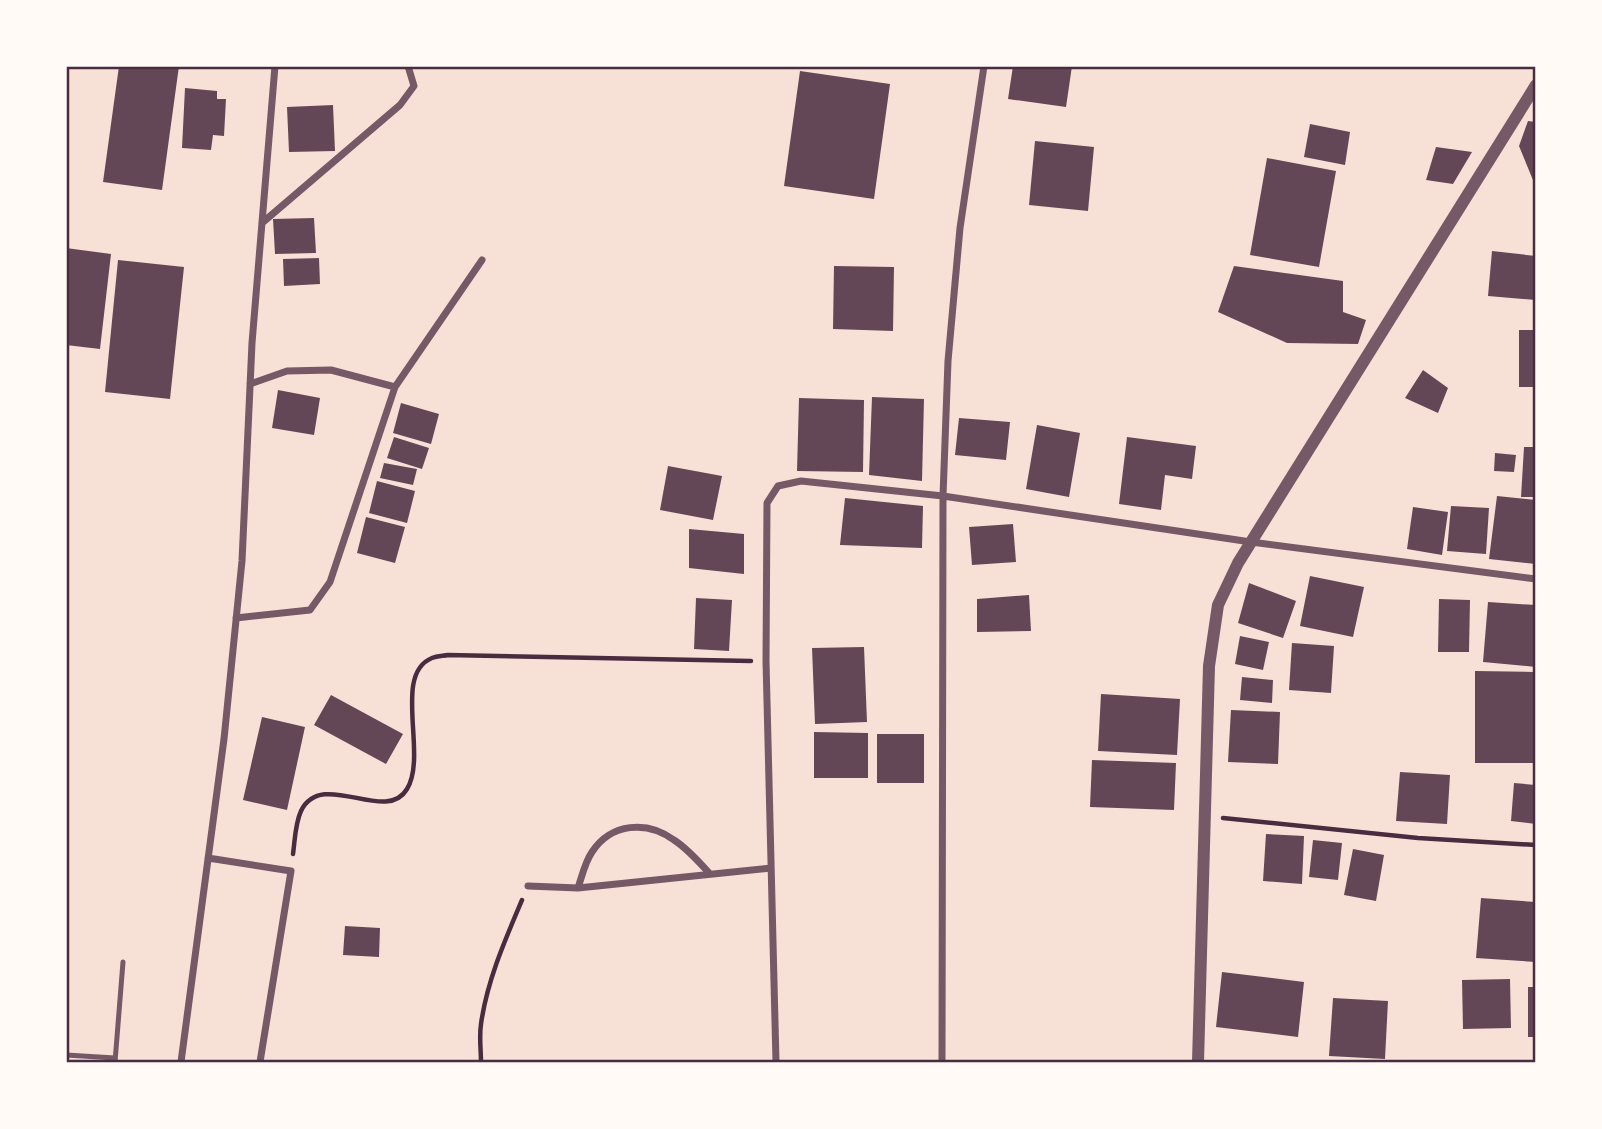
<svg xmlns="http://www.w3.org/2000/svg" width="1602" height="1129" font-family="Karla,sans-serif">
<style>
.building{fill:#644757}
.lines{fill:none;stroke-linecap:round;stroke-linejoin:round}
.path{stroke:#4a2c40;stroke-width:4.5}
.service{stroke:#755966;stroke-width:5}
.minor{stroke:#755966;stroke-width:7}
.tertiary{stroke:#755966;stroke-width:12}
.neatline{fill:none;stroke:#4a2c40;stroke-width:2.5}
</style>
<rect width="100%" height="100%" fill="#f7e1d7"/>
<path class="building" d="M 119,66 L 179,66 L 162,190 L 103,182 Z
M 1013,66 L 1072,66 L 1066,107 L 1008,99 Z
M 800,71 L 890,84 L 874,199 L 784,186 Z
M 185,88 L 217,91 L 217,99 L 226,99 L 224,136 L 213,135 L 211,150 L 182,148 Z
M 333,105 L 335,151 L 289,152 L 287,107 Z
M 1528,121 L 1536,122 L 1535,185 L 1519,146 Z
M 1310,124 L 1350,132 L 1345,165 L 1304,157 Z
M 1035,141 L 1094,147 L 1088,211 L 1029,205 Z
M 1436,147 L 1472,152 L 1453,184 L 1426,180 Z
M 1267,158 L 1336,171 L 1319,267 L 1250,255 Z
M 314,218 L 316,253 L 275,254 L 273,219 Z
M 66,248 L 111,254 L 100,349 L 66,345 Z
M 1492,251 L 1536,256 L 1536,300 L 1488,296 Z
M 319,258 L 320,284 L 284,286 L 283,259 Z
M 118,260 L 184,267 L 170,399 L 105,392 Z
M 834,266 L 894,267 L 893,331 L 833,329 Z
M 1234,266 L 1343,281 L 1343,312 L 1366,320 L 1358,344 L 1287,343 L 1218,312 Z
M 1519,330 L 1536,330 L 1536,387 L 1519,387 Z
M 1423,370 L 1448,388 L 1438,413 L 1405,398 Z
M 278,390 L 320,398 L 314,435 L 272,428 Z
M 872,397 L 924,399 L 922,481 L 869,475 Z
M 799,398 L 864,400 L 863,472 L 797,471 Z
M 401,403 L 439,414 L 431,444 L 393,433 Z
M 959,418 L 1010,422 L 1006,460 L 955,455 Z
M 1037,425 L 1080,433 L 1069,497 L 1026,489 Z
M 394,437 L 429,448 L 422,469 L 387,458 Z
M 1127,437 L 1196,446 L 1192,479 L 1165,475 L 1161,510 L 1119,504 Z
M 1524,447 L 1536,447 L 1536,497 L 1521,497 Z
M 1495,453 L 1516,455 L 1514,472 L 1494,471 Z
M 384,463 L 417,469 L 413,485 L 380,478 Z
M 668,466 L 722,476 L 713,520 L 660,510 Z
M 377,481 L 415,491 L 407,523 L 369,513 Z
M 1497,496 L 1536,500 L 1536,564 L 1489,559 Z
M 845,498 L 923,506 L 922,548 L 840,545 Z
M 1451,506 L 1489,508 L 1486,554 L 1447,551 Z
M 1413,507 L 1448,512 L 1442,555 L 1407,549 Z
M 366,517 L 405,527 L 395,563 L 357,553 Z
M 1013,524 L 1016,562 L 972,565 L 969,527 Z
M 689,529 L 744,534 L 744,574 L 689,568 Z
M 1310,576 L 1364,587 L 1353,637 L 1300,626 Z
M 1249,583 L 1296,601 L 1283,638 L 1238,623 Z
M 1029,595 L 1031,631 L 977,632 L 977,599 Z
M 696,598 L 732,600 L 729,651 L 694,649 Z
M 1439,599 L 1470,600 L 1469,652 L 1438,652 Z
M 1488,602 L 1536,605 L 1536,667 L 1483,662 Z
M 1240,636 L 1269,642 L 1263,670 L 1235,664 Z
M 1292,643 L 1334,646 L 1331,693 L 1289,690 Z
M 864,647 L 867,722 L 815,724 L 812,648 Z
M 1475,671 L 1534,672 L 1534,763 L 1475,763 Z
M 1242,677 L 1273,680 L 1272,703 L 1240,700 Z
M 1101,694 L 1180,699 L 1177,755 L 1098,751 Z
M 331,695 L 403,734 L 386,764 L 314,725 Z
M 1231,710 L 1280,712 L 1278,764 L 1228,762 Z
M 262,717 L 305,727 L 287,810 L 243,800 Z
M 814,732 L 868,733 L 868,778 L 814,778 Z
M 877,734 L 924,734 L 924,783 L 877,783 Z
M 1092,760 L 1176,763 L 1174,810 L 1090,807 Z
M 1400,772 L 1450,775 L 1447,824 L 1396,821 Z
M 1514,783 L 1536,785 L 1536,824 L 1511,821 Z
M 1266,834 L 1304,836 L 1302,884 L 1263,881 Z
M 1313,840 L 1342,843 L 1338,880 L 1309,877 Z
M 1353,849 L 1384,855 L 1376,901 L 1344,895 Z
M 1481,898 L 1536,902 L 1536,962 L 1476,958 Z
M 345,926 L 380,928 L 379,957 L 343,955 Z
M 1222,972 L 1304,982 L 1298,1037 L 1216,1027 Z
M 1510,979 L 1511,1028 L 1463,1029 L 1462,980 Z
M 1528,987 L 1536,987 L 1536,1037 L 1528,1037 Z
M 1333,998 L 1388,1001 L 1385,1059 L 1329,1056 Z"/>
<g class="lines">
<path class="path" d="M 1223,818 L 1418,838 L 1536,845
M 293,854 C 295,840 295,824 301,811 C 322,768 386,825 407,789 C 428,755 392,674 432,658 C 437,656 443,656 448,655 L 751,661
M 481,1062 C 481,1050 479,1037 481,1024 C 487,981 505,940 522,900"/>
<path class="service" d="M 66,1055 L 115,1058
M 115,1062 L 123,962"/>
<path class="minor" d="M 262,223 L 400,105 L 414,86 L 408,66
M 250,384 L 287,371 L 331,370 L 395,387
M 236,618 L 310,610 L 330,582 L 395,387 L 482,260
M 208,858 L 291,871 L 260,1062
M 528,886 L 578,888 L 771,868
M 578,888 C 582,876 585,862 592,852 C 611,823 647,820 674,840 C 688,849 699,862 710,874
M 181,1062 L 224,739 L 242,561 L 252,343 L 275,66
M 776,1062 L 766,661 L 767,503 L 778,486 L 801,481 L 943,496 L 1251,542 L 1536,579
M 942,1062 L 943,496 L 948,361 L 960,228 L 984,66"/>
<path class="tertiary" d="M 1198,1062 L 1209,666 L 1218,605 L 1238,563 L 1536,85"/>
</g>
<rect width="1602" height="1129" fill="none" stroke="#fffaf5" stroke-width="136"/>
<rect x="68" y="68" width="1466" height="993" class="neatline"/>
</svg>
